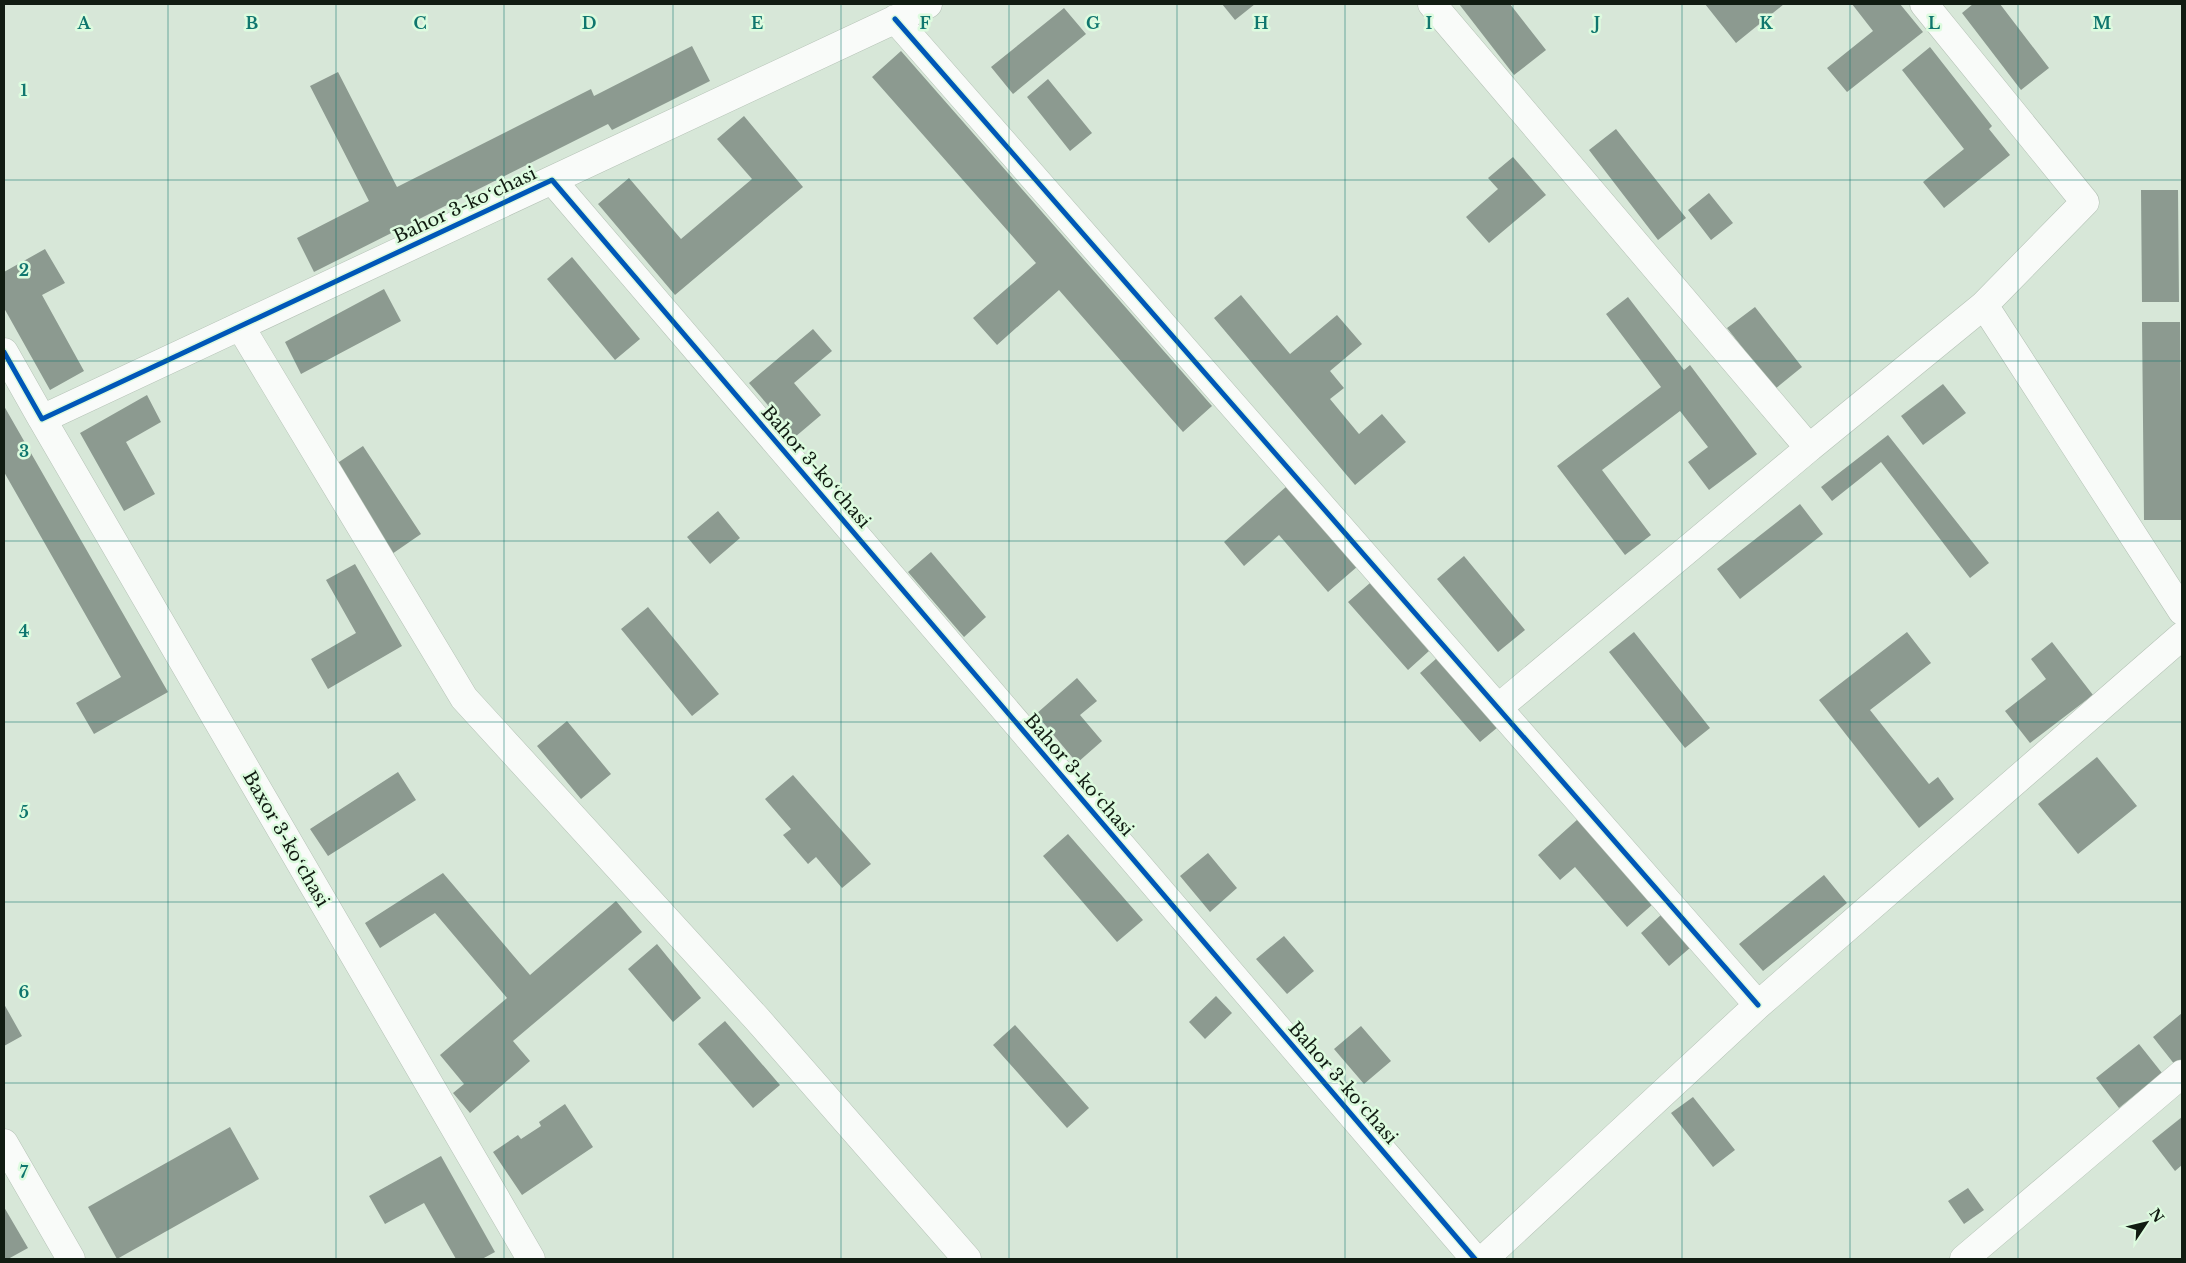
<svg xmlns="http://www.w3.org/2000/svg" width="2186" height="1263" font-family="'Libre Baskerville',serif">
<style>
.building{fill:#8c9a90}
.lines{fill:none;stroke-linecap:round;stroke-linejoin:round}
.minor-casing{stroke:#b5c2b6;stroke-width:29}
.minor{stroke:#f9fbf9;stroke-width:28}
.cycleway-casing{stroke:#ddfbdf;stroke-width:8}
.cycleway{stroke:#0057b8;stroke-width:5}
.grid{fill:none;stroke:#0f766e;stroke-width:1;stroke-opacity:0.55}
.labels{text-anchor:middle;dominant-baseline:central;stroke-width:5;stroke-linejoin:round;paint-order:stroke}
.street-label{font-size:18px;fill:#111c12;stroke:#ddfbdf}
.grid-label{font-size:16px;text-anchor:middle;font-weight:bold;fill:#0f766e;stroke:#ddfbdf;stroke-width:5;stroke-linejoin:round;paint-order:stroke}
</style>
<rect width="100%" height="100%" fill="#d7e7d8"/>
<path class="building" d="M 1222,4 L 1255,4 L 1235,20 Z
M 1459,4 L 1510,4 L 1546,50 L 1514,75 Z
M 1705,4 L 1784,4 L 1736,43 Z
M 1852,4 L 1900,4 L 1923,32 L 1847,92 L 1827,68 L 1873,31 Z
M 1973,4 L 2000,4 L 2049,68 L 2021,90 L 1962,13 Z
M 1064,8 L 1086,34 L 1013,94 L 991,67 Z
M 692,46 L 710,81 L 612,130 L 608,124 L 314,272 L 297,238 L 369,201 L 310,86 L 338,72 L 397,187 L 591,89 L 594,96 Z
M 1930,47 L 1992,126 L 1989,129 L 2010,155 L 1944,208 L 1923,182 L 1964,149 L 1902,70 Z
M 901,51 L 1212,406 L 1183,432 L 1059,290 L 997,345 L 973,318 L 1036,263 L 872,77 Z
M 1048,79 L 1092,133 L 1070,151 L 1027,97 Z
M 744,116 L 803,187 L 675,295 L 598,204 L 629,178 L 681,239 L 752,179 L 717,139 Z
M 1616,129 L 1686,218 L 1658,240 L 1589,150 Z
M 1513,157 L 1546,195 L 1489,243 L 1466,217 L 1498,189 L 1488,178 Z
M 2141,190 L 2178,190 L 2179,302 L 2142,302 Z
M 1709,193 L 1733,223 L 1711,240 L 1688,210 Z
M 45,249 L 65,283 L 42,295 L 84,371 L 50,390 L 4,308 L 4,272 Z
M 572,257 L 640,339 L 615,360 L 547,279 Z
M 384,289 L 401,321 L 301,374 L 285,342 Z
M 1241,295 L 1290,354 L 1337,315 L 1362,344 L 1330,371 L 1344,388 L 1330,399 L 1359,434 L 1382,414 L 1406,442 L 1355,485 L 1214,318 Z
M 1628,297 L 1684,370 L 1690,365 L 1757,454 L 1709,490 L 1688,462 L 1708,447 L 1680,411 L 1602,470 L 1651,535 L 1625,555 L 1557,466 L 1661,387 L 1606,314 Z
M 1755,307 L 1802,367 L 1775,389 L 1727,328 Z
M 2142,322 L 2180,322 L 2182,520 L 2144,520 Z
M 813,329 L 832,351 L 794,383 L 821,415 L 795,437 L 749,383 Z
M 1943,384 L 1966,413 L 1923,445 L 1901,416 Z
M 147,395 L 161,422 L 126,442 L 155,494 L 124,511 L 80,433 Z
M 4,406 L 168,692 L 94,734 L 76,703 L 121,677 L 4,472 Z
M 1888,435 L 1989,563 L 1970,578 L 1881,462 L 1832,501 L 1821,487 Z
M 363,446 L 421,534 L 392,554 L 333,466 Z
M 1287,486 L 1358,566 L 1328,592 L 1279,535 L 1244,566 L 1224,542 Z
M 1800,504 L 1823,534 L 1740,599 L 1717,569 Z
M 718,511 L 740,538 L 710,564 L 687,537 Z
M 931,552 L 986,617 L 964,637 L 908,572 Z
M 1464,556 L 1525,630 L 1498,652 L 1437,579 Z
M 355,564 L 402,646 L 328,689 L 311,659 L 356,633 L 326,580 Z
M 1370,583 L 1429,651 L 1408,670 L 1348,602 Z
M 648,607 L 719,694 L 692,716 L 621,629 Z
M 1634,632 L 1710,728 L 1685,748 L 1609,652 Z
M 1907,632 L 1931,663 L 1870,710 L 1929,784 L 1938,777 L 1954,799 L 1919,828 L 1819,700 Z
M 2052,642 L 2093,695 L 2030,743 L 2005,711 L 2046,679 L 2031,659 Z
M 1437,658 L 1498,727 L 1480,742 L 1420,673 Z
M 1077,678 L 1097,701 L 1080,715 L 1102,741 L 1077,763 L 1036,714 Z
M 567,721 L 611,774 L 581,799 L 537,746 Z
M 2097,757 L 2137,806 L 2078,854 L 2038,804 Z
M 398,772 L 416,800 L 328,856 L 310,829 Z
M 793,775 L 871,864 L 842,888 L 816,857 L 808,864 L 783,835 L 791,829 L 765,799 Z
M 1578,819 L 1653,904 L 1627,927 L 1575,867 L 1560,880 L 1538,855 Z
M 1068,834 L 1143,920 L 1117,942 L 1043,856 Z
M 1208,853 L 1237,888 L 1210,912 L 1180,876 Z
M 443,873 L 530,975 L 616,901 L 642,932 L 513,1041 L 530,1061 L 470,1113 L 453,1093 L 464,1084 L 440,1055 L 507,998 L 435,913 L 380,948 L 365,923 Z
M 1824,875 L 1847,903 L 1763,971 L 1739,944 Z
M 1662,914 L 1691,947 L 1669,966 L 1641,933 Z
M 1284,936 L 1314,971 L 1287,994 L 1256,959 Z
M 657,944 L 701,998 L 673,1022 L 628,969 Z
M 1216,996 L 1232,1013 L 1205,1039 L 1189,1022 Z
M 4,1004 L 22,1036 L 4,1046 Z
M 2182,1013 L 2182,1059 L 2175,1065 L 2153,1037 Z
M 725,1021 L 780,1085 L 753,1108 L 698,1044 Z
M 1015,1025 L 1089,1108 L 1067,1128 L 993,1045 Z
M 1361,1026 L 1391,1061 L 1364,1084 L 1334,1049 Z
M 2139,1044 L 2162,1073 L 2119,1108 L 2096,1078 Z
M 1693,1097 L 1735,1150 L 1713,1167 L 1671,1113 Z
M 565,1104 L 593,1147 L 522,1195 L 493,1152 L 518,1135 L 521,1139 L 541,1126 L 539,1122 Z
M 2182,1117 L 2182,1165 L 2175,1171 L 2152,1141 Z
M 230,1127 L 259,1179 L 117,1259 L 88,1207 Z
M 441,1156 L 495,1252 L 482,1259 L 456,1259 L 424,1203 L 385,1224 L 369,1196 Z
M 1968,1188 L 1984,1210 L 1964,1224 L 1948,1201 Z
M 4,1207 L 28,1248 L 8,1259 L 4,1259 Z"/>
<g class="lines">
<defs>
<path id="minor" d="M 1432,4 L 1809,448 L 1498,708
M 1924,4 L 2085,202 L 1984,305
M 895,19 L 1758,1005
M 552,180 L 928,4
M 240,326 L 464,698 L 758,1020 L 967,1259
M 4,352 L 42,419 L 552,180 L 1475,1259
M 42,419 L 531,1259
M 1809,448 L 1984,305 L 2182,611
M 4,1143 L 71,1259
M 1484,1259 L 1758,1005 L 2182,636
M 1964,1259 L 2182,1074"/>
</defs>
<use href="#minor" class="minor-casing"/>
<use href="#minor" class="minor"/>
<defs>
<path id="cycleway" d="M 895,19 L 1758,1005
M 4,352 L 42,419 L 552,180 L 1475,1259"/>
</defs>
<use href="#cycleway" class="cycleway-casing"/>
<use href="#cycleway" class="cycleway"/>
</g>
<path class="grid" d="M 168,4 L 168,1259M 336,4 L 336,1259M 504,4 L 504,1259M 673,4 L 673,1259M 841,4 L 841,1259M 1009,4 L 1009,1259M 1177,4 L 1177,1259M 1345,4 L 1345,1259M 1513,4 L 1513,1259M 1682,4 L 1682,1259M 1850,4 L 1850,1259M 2018,4 L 2018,1259M 4,180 L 2182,180M 4,361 L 2182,361M 4,541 L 2182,541M 4,722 L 2182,722M 4,902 L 2182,902M 4,1083 L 2182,1083"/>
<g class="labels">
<g class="street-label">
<text transform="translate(465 205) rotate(-25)">Bahor 3-koʻchasi</text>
<text transform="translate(816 467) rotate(49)">Bahor 3-koʻchasi</text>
<text transform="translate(1079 775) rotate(49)">Bahor 3-koʻchasi</text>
<text transform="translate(286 839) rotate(60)">Baxor 3-koʻchasi</text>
<text transform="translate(1343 1083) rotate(49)">Bahor 3-koʻchasi</text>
</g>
</g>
<g class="grid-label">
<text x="84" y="29">A</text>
<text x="252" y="29">B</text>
<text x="420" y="29">C</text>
<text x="589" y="29">D</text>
<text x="757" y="29">E</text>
<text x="925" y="29">F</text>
<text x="1093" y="29">G</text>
<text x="1261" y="29">H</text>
<text x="1429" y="29">I</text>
<text x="1597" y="29">J</text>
<text x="1766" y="29">K</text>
<text x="1934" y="29">L</text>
<text x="2102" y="29">M</text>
<text x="24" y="96">1</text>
<text x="24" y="276">2</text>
<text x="24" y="457">3</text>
<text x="24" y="637">4</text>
<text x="24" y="818">5</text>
<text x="24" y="998">6</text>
<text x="24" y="1178">7</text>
</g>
<rect width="2186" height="1263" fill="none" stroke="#111c12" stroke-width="10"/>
<g transform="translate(2146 1223) rotate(55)" stroke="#ddfbdf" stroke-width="4" paint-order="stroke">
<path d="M0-4L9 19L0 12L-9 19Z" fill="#111c12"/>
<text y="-8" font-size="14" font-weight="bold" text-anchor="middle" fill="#111c12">N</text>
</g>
</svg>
